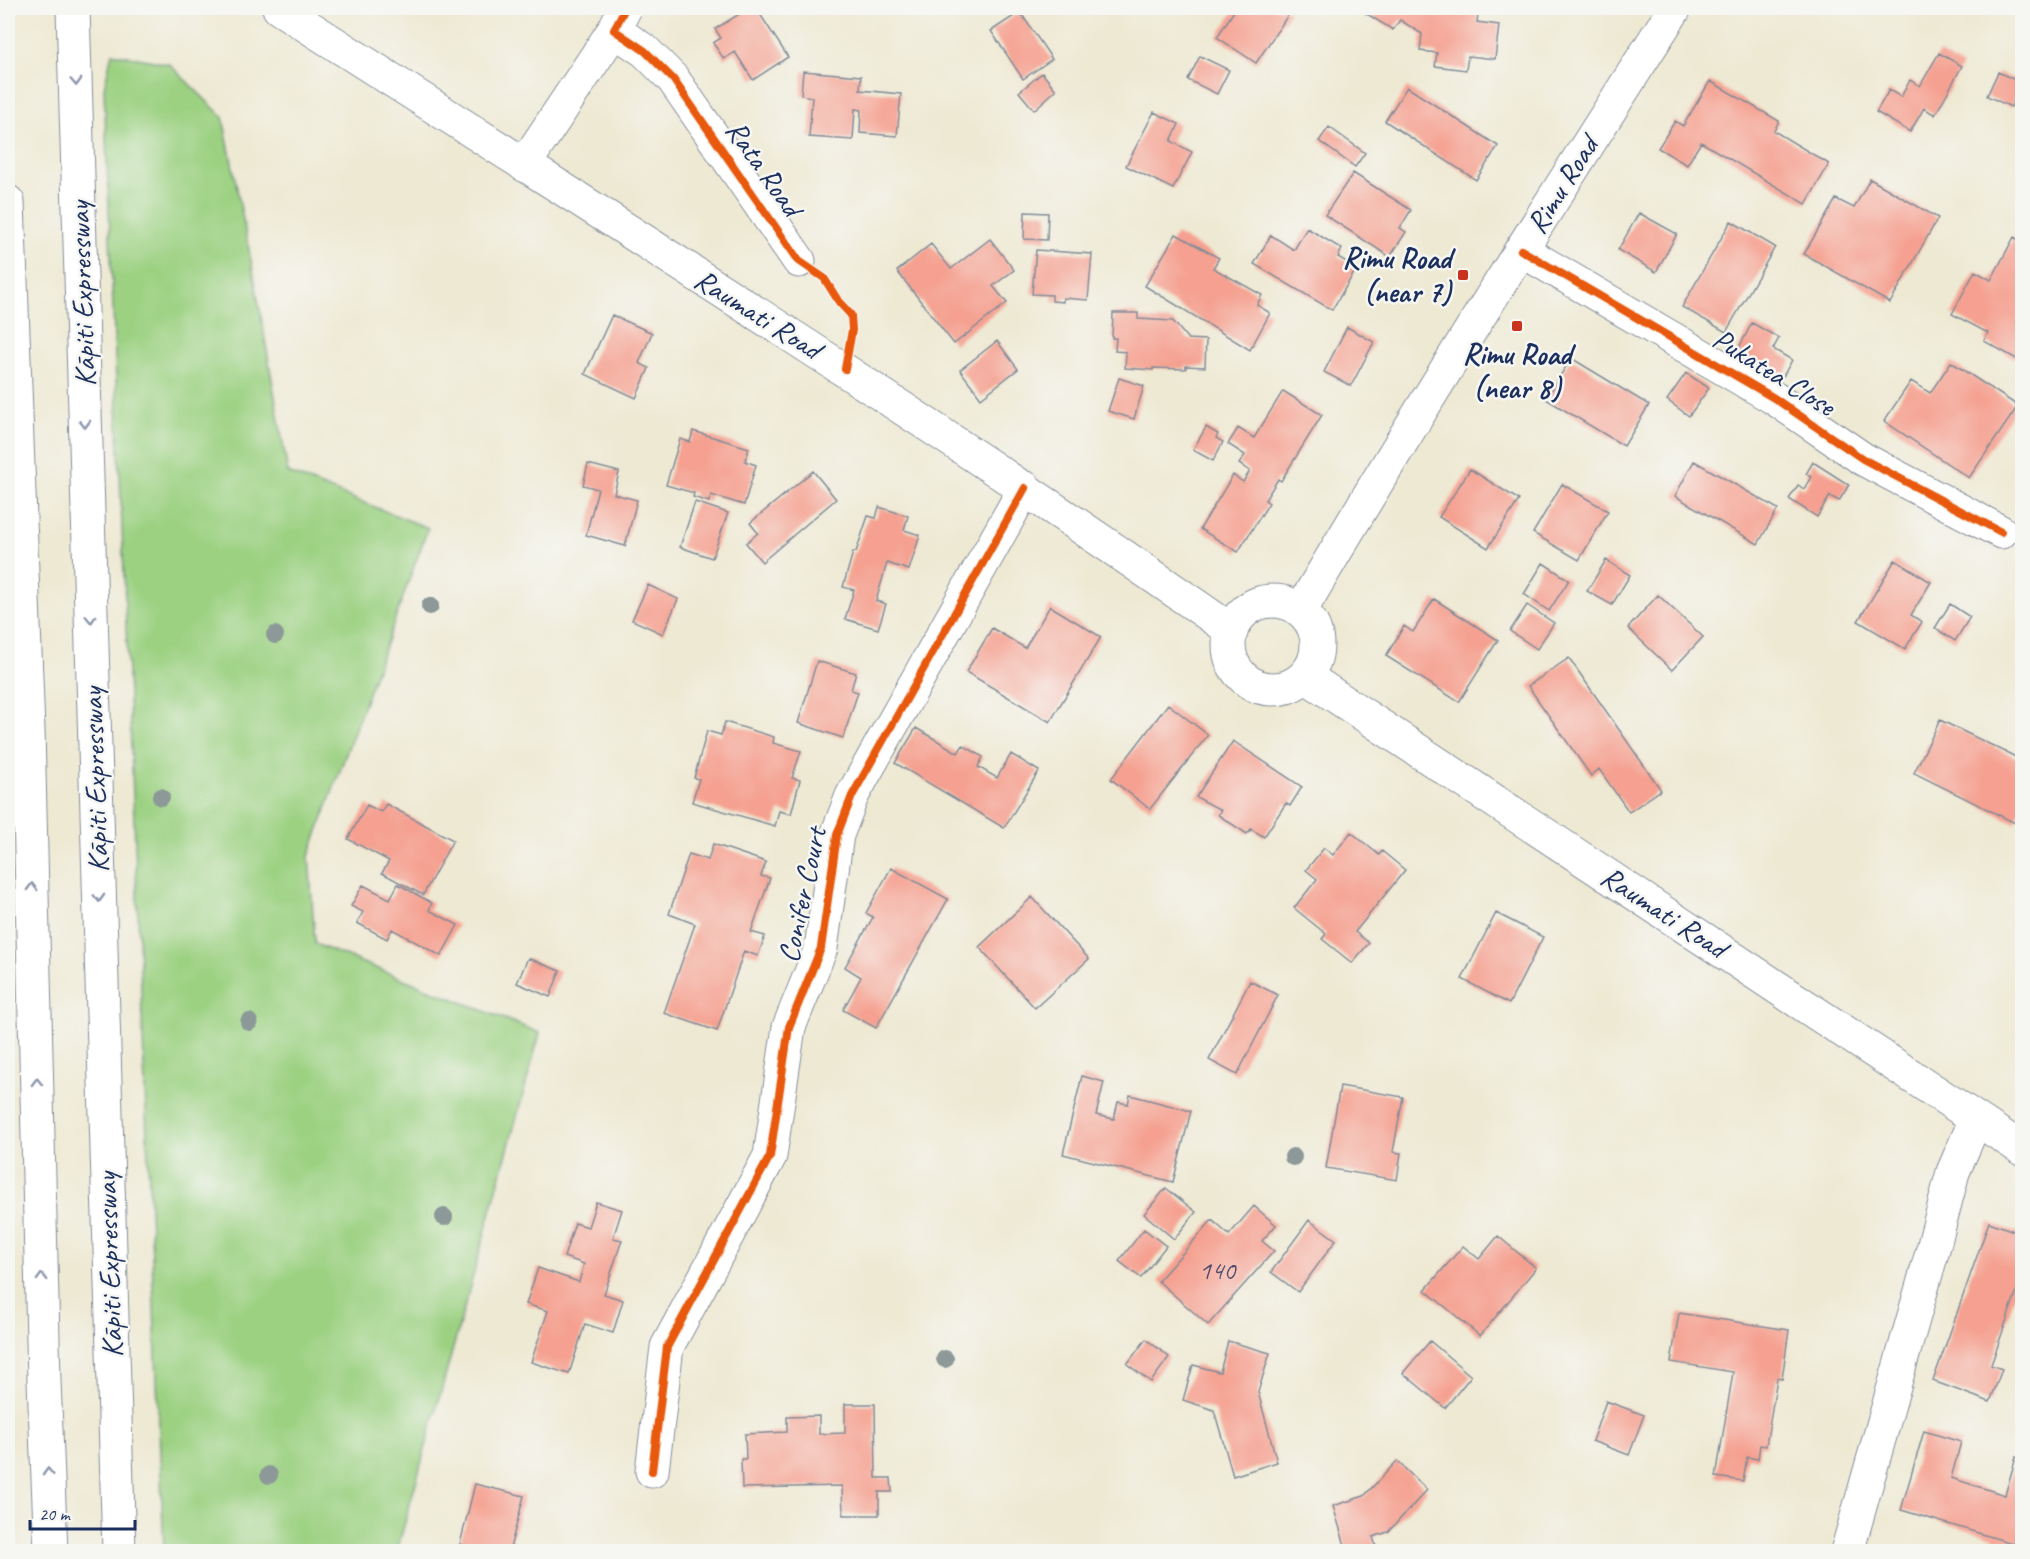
<svg xmlns="http://www.w3.org/2000/svg" width="2030" height="1559" font-family="Caveat,sans-serif">
<style>
.green{fill:#9cd182;stroke:#5c8070;stroke-width:1.5}
.building{fill:#f5a090}
.lines{fill:none;stroke-linecap:round;stroke-linejoin:round}
.minor-casing{stroke:#848c98;stroke-width:35}
.major-casing{stroke:#848c98;stroke-width:35}
.highway-casing{stroke:#848c98;stroke-width:35}
.minor{stroke:#fff;stroke-width:33}
.major{stroke:#fff;stroke-width:33}
.highway{stroke:#fff;stroke-width:33}
.cycleway-casing{stroke:#f6f6f2;stroke-width:11}
.cycleway{stroke:#e8590c;stroke-width:8}
.tree{fill:#8c9998}
.oneway{stroke:#8d97ae}
.poi-dot{fill:#c8321e;stroke:#f6f6f2;stroke-width:2}
.labels{text-anchor:middle;dominant-baseline:central;stroke-width:5;stroke-linejoin:round;paint-order:stroke}
.number-label{font-size:27px;fill:#524b6a}
.street-label{font-size:30px;fill:#1b2f5e;stroke:#f6f6f2}
.poi-label{font-size:30px;font-weight:bold;fill:#1b2f5e;stroke:#f6f6f2;text-anchor:end}
</style>
<rect width="100%" height="100%" fill="#f6f6f2"/>
<filter id="ink" filterUnits="userSpaceOnUse"><feTurbulence type="fractalNoise" baseFrequency=".0167" numOctaves="2"/><feDisplacementMap in="SourceGraphic" scale="12" xChannelSelector="R" yChannelSelector="G"/><feConvolveMatrix kernelMatrix="1 2 1 2 8 2 1 2 1" color-interpolation-filters="sRGB"/></filter>
<filter id="wash" filterUnits="userSpaceOnUse"><feTurbulence type="fractalNoise" baseFrequency=".008" numOctaves="4" result="noise"/><feDisplacementMap in="SourceGraphic" scale="24" xChannelSelector="R" yChannelSelector="G"/><feGaussianBlur stdDeviation="1.35" result="paint"/><feColorMatrix in="noise" values="0 0 0 0 0 0 0 0 0 0 0 0 0 0 0 0 0 1.4 0 .05"/><feComposite in="paint" operator="in"/></filter>
<g filter="url(#wash)">
<rect width="100%" height="100%" fill="#eee9d3"/>
<path class="green" d="M 112,53 L 169,64 L 223,117 L 255,281 L 288,473 L 428,528 L 309,856 L 315,944 L 540,1033 L 397,1551 L 164,1551 L 104,88 Z"/>
<g id="blocks">
<path class="building" d="M 749,8 L 756,8 L 788,57 L 753,80 L 735,52 L 724,59 L 713,43 L 721,38 L 715,29 Z
M 1236,8 L 1283,8 L 1290,12 L 1256,63 L 1217,37 Z
M 1357,8 L 1460,8 L 1459,12 L 1478,14 L 1477,22 L 1499,25 L 1495,59 L 1468,56 L 1466,70 L 1435,66 L 1437,53 L 1420,51 L 1422,34 L 1400,20 L 1393,30 Z
M 1020,12 L 1052,59 L 1023,79 L 991,31 Z
M 1939,53 L 1962,66 L 1935,115 L 1924,108 L 1910,132 L 1876,112 L 1889,90 L 1901,97 L 1910,80 L 1920,86 Z
M 1200,56 L 1229,70 L 1217,94 L 1188,80 Z
M 803,71 L 861,76 L 860,90 L 901,94 L 897,136 L 860,133 L 861,110 L 855,109 L 853,140 L 809,137 L 812,97 L 801,95 Z
M 1998,72 L 2022,83 L 2011,107 L 1987,96 Z
M 1042,73 L 1056,90 L 1034,110 L 1019,92 Z
M 1710,81 L 1779,121 L 1774,131 L 1829,164 L 1806,204 L 1701,142 L 1687,165 L 1658,148 L 1675,121 L 1683,126 Z
M 1407,87 L 1498,146 L 1476,180 L 1385,121 Z
M 1154,112 L 1179,124 L 1171,141 L 1192,152 L 1173,189 L 1126,166 Z
M 1329,127 L 1365,153 L 1355,167 L 1319,141 Z
M 1353,173 L 1411,210 L 1400,228 L 1406,232 L 1390,257 L 1325,215 Z
M 1870,179 L 1938,218 L 1890,303 L 1804,254 L 1836,199 L 1854,208 Z
M 1025,212 L 1048,213 L 1047,240 L 1024,239 Z
M 1639,213 L 1677,234 L 1656,272 L 1618,250 Z
M 1731,221 L 1775,247 L 1726,332 L 1682,307 Z
M 1307,228 L 1342,249 L 1338,257 L 1357,268 L 1332,310 L 1254,264 L 1271,235 L 1294,250 Z
M 1176,234 L 1219,258 L 1213,268 L 1262,295 L 1257,305 L 1270,313 L 1250,350 L 1145,286 Z
M 2014,237 L 2022,242 L 2022,362 L 1984,341 L 1988,333 L 1952,314 L 1975,271 L 1991,280 Z
M 990,239 L 1014,270 L 993,286 L 1007,303 L 954,344 L 897,271 L 931,244 L 951,269 Z
M 1036,250 L 1092,254 L 1088,300 L 1063,298 L 1063,302 L 1052,301 L 1052,295 L 1032,294 Z
M 1113,313 L 1138,313 L 1138,319 L 1173,321 L 1188,339 L 1206,340 L 1205,367 L 1186,366 L 1186,369 L 1153,368 L 1153,370 L 1125,368 L 1126,352 L 1115,351 L 1116,338 L 1112,338 Z
M 612,315 L 652,333 L 639,363 L 649,368 L 636,398 L 585,374 Z
M 1752,323 L 1779,338 L 1773,349 L 1792,360 L 1781,380 L 1735,355 Z
M 1347,327 L 1374,342 L 1351,386 L 1324,372 Z
M 997,341 L 1018,369 L 981,398 L 960,370 Z
M 1571,358 L 1649,405 L 1624,446 L 1546,399 Z
M 1951,362 L 2018,406 L 1969,478 L 1884,421 L 1911,381 L 1930,393 Z
M 1686,373 L 1709,388 L 1689,416 L 1667,400 Z
M 1119,378 L 1144,386 L 1134,419 L 1108,411 Z
M 1283,391 L 1322,415 L 1281,481 L 1278,479 L 1265,500 L 1269,503 L 1238,552 L 1200,529 L 1233,475 L 1243,482 L 1250,471 L 1239,464 L 1245,455 L 1228,444 L 1238,428 L 1254,438 Z
M 1206,427 L 1218,434 L 1216,438 L 1223,442 L 1213,461 L 1193,450 Z
M 693,431 L 749,448 L 745,461 L 756,465 L 744,505 L 711,495 L 709,502 L 693,497 L 694,493 L 666,485 L 680,439 L 690,442 Z
M 1694,461 L 1778,509 L 1758,544 L 1675,496 Z
M 1813,462 L 1849,485 L 1839,501 L 1830,496 L 1817,517 L 1789,499 L 1798,485 L 1804,489 L 1811,477 L 1806,474 Z
M 588,464 L 619,472 L 614,494 L 637,500 L 625,546 L 586,535 L 598,489 L 583,485 Z
M 1470,469 L 1519,500 L 1488,548 L 1439,517 Z
M 813,471 L 836,499 L 762,562 L 746,543 L 758,533 L 750,523 Z
M 1562,484 L 1608,511 L 1579,560 L 1533,533 Z
M 695,502 L 728,513 L 712,558 L 680,547 Z
M 879,507 L 908,516 L 904,530 L 920,535 L 909,570 L 887,563 L 876,601 L 886,604 L 878,629 L 845,619 L 854,590 L 843,587 L 853,552 L 856,552 L 868,516 L 876,518 Z
M 1606,560 L 1630,575 L 1612,605 L 1587,591 Z
M 1895,560 L 1931,582 L 1911,615 L 1922,622 L 1905,649 L 1858,621 Z
M 1543,563 L 1569,580 L 1549,611 L 1524,594 Z
M 648,585 L 678,599 L 663,634 L 632,620 Z
M 1658,595 L 1703,637 L 1672,670 L 1628,628 Z
M 1434,599 L 1498,640 L 1459,702 L 1386,656 L 1404,626 L 1413,632 Z
M 1950,604 L 1970,617 L 1955,641 L 1935,628 Z
M 1527,605 L 1554,623 L 1537,649 L 1510,631 Z
M 1050,606 L 1101,637 L 1050,722 L 966,672 L 992,628 L 1025,648 Z
M 1569,658 L 1661,790 L 1629,812 L 1599,769 L 1591,776 L 1528,686 Z
M 817,661 L 856,673 L 851,690 L 858,692 L 843,738 L 798,723 Z
M 1168,704 L 1208,735 L 1150,809 L 1111,779 Z
M 1940,720 L 2022,760 L 2022,808 L 2015,823 L 1914,773 Z
M 725,722 L 774,737 L 773,743 L 801,751 L 792,778 L 800,780 L 791,814 L 779,811 L 775,826 L 692,802 L 699,779 L 694,778 L 707,731 L 721,735 Z
M 916,728 L 958,753 L 963,745 L 983,757 L 978,767 L 997,778 L 1011,754 L 1039,771 L 1004,828 L 895,763 Z
M 1233,741 L 1302,787 L 1290,806 L 1286,803 L 1264,837 L 1251,829 L 1247,834 L 1218,815 L 1221,810 L 1196,797 Z
M 386,804 L 453,840 L 423,895 L 382,873 L 389,861 L 348,839 L 367,805 L 381,812 Z
M 1351,832 L 1379,855 L 1382,851 L 1405,870 L 1355,932 L 1369,943 L 1352,963 L 1322,939 L 1326,934 L 1294,908 L 1317,879 L 1306,870 L 1324,848 L 1333,855 Z
M 713,844 L 766,862 L 761,876 L 770,878 L 751,932 L 765,936 L 758,956 L 744,951 L 717,1031 L 664,1013 L 695,924 L 669,914 L 689,854 L 708,860 Z
M 891,868 L 948,899 L 876,1028 L 843,1010 L 861,977 L 845,967 L 873,917 L 866,913 Z
M 398,884 L 432,903 L 429,910 L 458,925 L 441,956 L 392,929 L 387,939 L 357,923 L 363,912 L 351,906 L 363,885 L 390,899 Z
M 1032,897 L 1089,959 L 1035,1008 L 979,947 Z
M 1496,913 L 1543,937 L 1509,1004 L 1462,979 Z
M 528,958 L 560,971 L 550,997 L 517,983 Z
M 1250,981 L 1278,995 L 1237,1075 L 1209,1060 Z
M 1082,1076 L 1104,1082 L 1096,1115 L 1114,1119 L 1118,1102 L 1128,1104 L 1130,1095 L 1191,1111 L 1173,1182 L 1063,1154 Z
M 1340,1086 L 1403,1097 L 1393,1152 L 1401,1153 L 1397,1180 L 1326,1168 Z
M 1166,1188 L 1196,1212 L 1174,1239 L 1144,1214 Z
M 596,1202 L 622,1210 L 613,1238 L 622,1240 L 604,1294 L 623,1300 L 613,1333 L 585,1324 L 569,1374 L 531,1362 L 548,1311 L 526,1304 L 538,1268 L 579,1282 L 584,1264 L 564,1257 L 575,1223 L 588,1227 Z
M 1254,1206 L 1276,1225 L 1262,1241 L 1274,1251 L 1208,1325 L 1158,1281 L 1212,1220 L 1229,1235 Z
M 1309,1220 L 1336,1240 L 1298,1292 L 1271,1272 Z
M 1989,1222 L 2022,1234 L 2022,1276 L 1991,1365 L 2002,1369 L 1990,1402 L 1933,1381 Z
M 1144,1229 L 1166,1246 L 1141,1278 L 1119,1261 Z
M 1498,1236 L 1536,1268 L 1480,1336 L 1425,1290 L 1463,1246 L 1479,1259 Z
M 1679,1313 L 1789,1330 L 1782,1379 L 1777,1378 L 1766,1446 L 1760,1445 L 1758,1459 L 1747,1457 L 1743,1481 L 1716,1477 L 1733,1372 L 1671,1362 Z
M 1146,1339 L 1169,1357 L 1151,1382 L 1127,1364 Z
M 1228,1341 L 1270,1353 L 1258,1392 L 1277,1462 L 1233,1476 L 1214,1410 L 1183,1400 L 1193,1365 L 1220,1372 Z
M 1430,1341 L 1471,1376 L 1445,1408 L 1403,1373 Z
M 1606,1401 L 1644,1415 L 1629,1455 L 1592,1441 Z
M 845,1404 L 875,1404 L 876,1478 L 891,1478 L 892,1492 L 879,1492 L 879,1515 L 843,1515 L 842,1486 L 742,1488 L 741,1459 L 746,1459 L 745,1434 L 787,1432 L 787,1417 L 819,1416 L 819,1434 L 845,1433 Z
M 1924,1431 L 1961,1442 L 1951,1478 L 2005,1495 L 2016,1457 L 2022,1459 L 2022,1546 L 1901,1510 Z
M 1397,1461 L 1427,1490 L 1388,1532 L 1373,1537 L 1378,1552 L 1347,1552 L 1333,1506 L 1364,1496 Z
M 475,1484 L 524,1496 L 509,1552 L 463,1552 L 465,1546 L 460,1544 Z"/>
</g>
</g>
<g filter="url(#ink)">
<use href="#blocks" fill-opacity="0" stroke="#848c98" stroke-width="1.5"/>
<g class="lines">
<defs>
<path id="minor" d="M 625,8 L 614,30 L 645,51 L 673,79 L 799,261
M 524,165 L 614,30
M 1521,250 L 1774,398 L 1863,459 L 2001,532
M 652,1471 L 667,1347 L 770,1156 L 789,1027 L 821,948 L 837,835 L 852,796 L 1025,488
M 1847,1552 L 1933,1249 L 1953,1172 L 1976,1119"/>
<path id="major" d="M 279,8 C 598,212 920,413 1231,630
M1229 645a44 44 0 1 1 88 0a44 44 0 1 1-88 0Z
M 1301,610 C 1420,406 1548,207 1675,8
M 1305,676 L 2022,1149"/>
<path id="highway" d="M 73,8 L 119,1552
M 8,202 L 28,730 L 44,1381 L 51,1552"/>
</defs>
<use href="#minor" class="minor-casing"/>
<use href="#major" class="major-casing"/>
<use href="#highway" class="highway-casing"/>
<use href="#minor" class="minor"/>
<use href="#major" class="major"/>
<use href="#highway" class="highway"/>
<defs>
<path id="cycleway" d="M 625,8 L 614,30 L 645,51 L 673,79 L 799,261 L 824,278 L 839,302 L 851,315 L 852,330 L 845,369
M 1521,250 L 1774,398 L 1863,459 L 2001,532
M 652,1471 L 667,1347 L 770,1156 L 789,1027 L 821,948 L 837,835 L 852,796 L 1025,488"/>
</defs>
<use href="#cycleway" class="cycleway-casing"/>
<use href="#cycleway" class="cycleway"/>
</g>
<g class="tree">
<circle cx="430" cy="606" r="9"/>
<circle cx="275" cy="635" r="9"/>
<circle cx="161" cy="797" r="9"/>
<circle cx="249" cy="1022" r="9"/>
<circle cx="1293" cy="1157" r="9"/>
<circle cx="444" cy="1217" r="9"/>
<circle cx="945" cy="1359" r="9"/>
<circle cx="269" cy="1475" r="9"/>
</g>
<defs><path id="oneway-chevron" d="M-2-3.5L2.5 0L-2 3.5" fill="none" stroke-width="1.6" stroke-linecap="round" stroke-linejoin="round" transform="scale(1.5)"/></defs>
<g class="oneway">
<use href="#oneway-chevron" transform="translate(76 82) rotate(88)"/>
<use href="#oneway-chevron" transform="translate(85 424) rotate(88)"/>
<use href="#oneway-chevron" transform="translate(91 619) rotate(88)"/>
<use href="#oneway-chevron" transform="translate(32 887) rotate(-91)"/>
<use href="#oneway-chevron" transform="translate(99 898) rotate(88)"/>
<use href="#oneway-chevron" transform="translate(37 1082) rotate(-91)"/>
<use href="#oneway-chevron" transform="translate(42 1277) rotate(-91)"/>
<use href="#oneway-chevron" transform="translate(48 1472) rotate(-92)"/>
</g>
</g>
<g class="poi-dot">
<rect x="1457" y="269" width="12" height="12" rx="3"/>
<rect x="1511" y="320" width="12" height="12" rx="3"/>
</g>
<g class="labels">
<g class="number-label">
<text x="1217" y="1270">140</text>
</g>
<g class="street-label">
<text transform="translate(764 168) rotate(55)">Rata Road</text>
<text transform="translate(1562 185) rotate(-58)">Rimu Road</text>
<text transform="translate(82 294) rotate(-92)">Kāpiti Expressway</text>
<text transform="translate(758 314) rotate(32)">Raumati Road</text>
<text transform="translate(1774 372) rotate(32)">Pukatea Close</text>
<text transform="translate(95 780) rotate(-92)">Kāpiti Expressway</text>
<text transform="translate(802 895) rotate(-78)">Conifer Court</text>
<text transform="translate(1664 912) rotate(33)">Raumati Road</text>
<text transform="translate(109 1265) rotate(-92)">Kāpiti Expressway</text>
</g>
<g class="poi-label">
<text x="1451" y="258">Rimu Road<tspan x="1451" dy="34">(near 7)</tspan></text>
<text x="1517" y="354" text-anchor="middle">Rimu Road<tspan x="1517" dy="34">(near 8)</tspan></text>
</g>
</g>
<rect width="2030" height="1559" fill="none" stroke="#f6f6f2" stroke-width="30"/>
<path d="M30 1520v9h105v-9" fill="none" stroke="#1b2f5e" stroke-width="3"/>
<text x="39" y="1520" font-size="18" fill="#1b2f5e" stroke="#f6f6f2" stroke-width="4.5" paint-order="stroke">20 m</text>
</svg>
